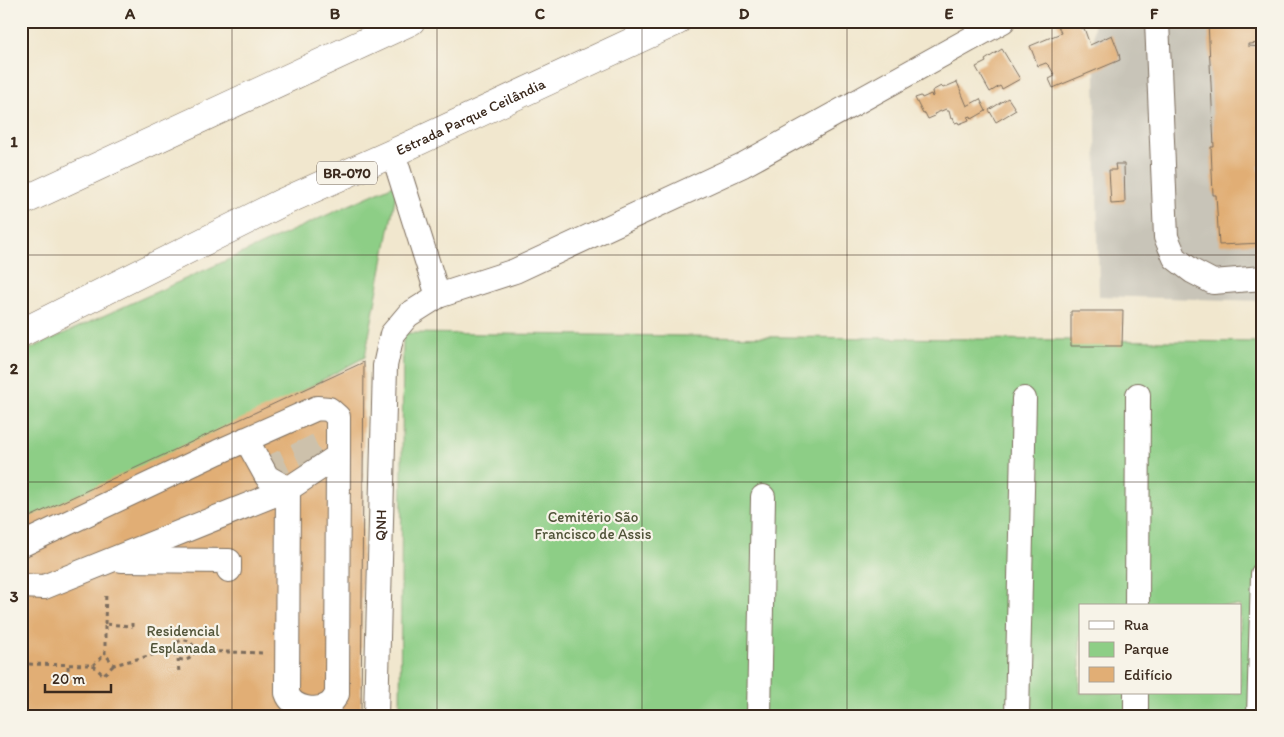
<svg xmlns="http://www.w3.org/2000/svg" width="1284" height="737" font-family="Itim,sans-serif">
<style>
.industrial{fill:#c8c4b8}
.green{fill:#8dce86;stroke:#647c52;fill-rule:evenodd}
.building{fill:#e1ae75}
.lines{fill:none;stroke-linecap:round;stroke-linejoin:round}
.minor-tunnel{stroke:#cdc1ab;stroke-width:24;stroke-dasharray:24 12;stroke-linecap:butt}
.minor-casing{stroke:#7b6c5c;stroke-width:26}
.highway-casing{stroke:#7b6c5c;stroke-width:29}
.path{stroke:#7b6c5c;stroke-width:3;stroke-dasharray:4 4;stroke-linecap:butt}
.minor{stroke:#fff;stroke-width:24}
.highway{stroke:#fff;stroke-width:28}
.grid{fill:none;stroke:#3b2a1e;stroke-width:1;stroke-opacity:0.55}
.labels{text-anchor:middle;dominant-baseline:central;stroke-width:4.5;stroke-linejoin:round;paint-order:stroke}
.shield{fill:#f7f3e8;stroke:#73665b;stroke-width:1}
.shield-label{font-size:14px;font-weight:bold;fill:#3b2a1e}
.street-label{font-size:15px;fill:#3b2a1e;stroke:#f7f3e8}
.park-label{font-size:15px;fill:#505338;stroke:#f7f3e8}
.neatline{fill:none;stroke:#3b2a1e;stroke-width:2}
.grid-label{font-size:16px;text-anchor:middle;font-weight:bold;fill:#3b2a1e}
</style>
<rect width="100%" height="100%" fill="#f7f3e8"/>
<filter id="ink" filterUnits="userSpaceOnUse"><feTurbulence type="fractalNoise" baseFrequency=".02" numOctaves="2"/><feDisplacementMap in="SourceGraphic" scale="10" xChannelSelector="R" yChannelSelector="G"/><feConvolveMatrix kernelMatrix="1 2 1 2 8 2 1 2 1" color-interpolation-filters="sRGB"/></filter>
<filter id="wash" filterUnits="userSpaceOnUse"><feTurbulence type="fractalNoise" baseFrequency=".0096" numOctaves="4" result="noise"/><feDisplacementMap in="SourceGraphic" scale="20" xChannelSelector="R" yChannelSelector="G"/><feGaussianBlur stdDeviation="1.12" result="paint"/><feColorMatrix in="noise" values="0 0 0 0 0 0 0 0 0 0 0 0 0 0 0 0 0 1.4 0 .05"/><feComposite in="paint" operator="in"/></filter>
<g filter="url(#wash)">
<rect width="100%" height="100%" fill="#f1e7ce"/>
<path class="industrial" d="M 1094,21 L 1263,21 L 1263,301 L 1099,296 Z"/>
<path class="green" d="M 398,183 L 365,357 L 21,542 L 21,353 Z
M 403,333 L 1263,342 L 1263,716 L 400,716 ZM 1080,606 L 1240,606 L 1240,693 L 1080,693 Z"/>
<g id="blocks">
<path class="building" d="M 1056,21 L 1078,21 L 1080,27 L 1082,26 L 1082,29 L 1084,28 L 1090,45 L 1112,35 L 1119,53 L 1120,60 L 1053,88 L 1049,79 L 1055,76 L 1050,67 L 1046,63 L 1038,66 L 1030,46 L 1061,33 Z
M 1208,21 L 1263,21 L 1263,43 L 1248,44 L 1248,46 L 1263,47 L 1263,165 L 1258,166 L 1258,171 L 1263,171 L 1263,243 L 1219,245 L 1216,195 L 1213,195 L 1211,147 L 1214,147 Z
M 1002,49 L 1020,79 L 1002,89 L 1000,86 L 990,92 L 976,67 L 986,62 L 985,60 Z
M 957,82 L 967,106 L 980,99 L 986,111 L 972,119 L 971,116 L 968,117 L 969,120 L 959,124 L 958,122 L 955,123 L 953,118 L 951,119 L 949,111 L 947,111 L 946,109 L 934,114 L 935,116 L 928,119 L 925,113 L 923,114 L 915,98 L 921,96 L 922,98 L 931,94 L 932,97 L 933,96 L 932,91 L 941,86 L 943,88 Z
M 1008,98 L 1016,110 L 996,122 L 989,110 Z
M 1115,164 L 1124,164 L 1125,203 L 1111,204 L 1109,170 L 1116,170 Z
M 1071,311 L 1123,311 L 1122,346 L 1071,346 Z
M 364,362 L 361,716 L 21,716 L 21,521 Z"/>
</g>
</g>
<g filter="url(#ink)">
<use href="#blocks" fill-opacity="0" stroke="#7b6c5c" stroke-width="1"/>
<g class="lines">
<path class="minor-tunnel" d="M 263,471 L 323,443"/>
<defs>
<g id="minor">
<path d="M 1157,21 L 1166,237 L 1175,258 L 1192,271 L 1213,282 L 1263,278"/>
<path d="M 393,153 L 438,296"/>
<path d="M 21,545 L 218,452 L 317,408 L 329,409 L 338,417 L 338,456 L 337,694 C 335,698 333,701 330,704 C 317,713 292,709 287,693 L 288,489 L 267,477 L 246,439"/>
<path d="M 122,560 L 229,561 L 229,570"/>
<path d="M 21,586 L 44,587 L 288,489 L 338,456"/>
<path d="M 1137,606 L 1138,395"/>
<path id="s1" d="M 376,716 L 385,366 L 392,334 L 408,315 L 438,296 L 515,271 L 743,165 L 1003,21"/>
<path d="M 759,716 L 763,497"/>
<path d="M 1017,716 L 1024,399"/>
<path d="M 1136,716 L 1136,693"/>
<path d="M 1259,716 L 1263,574"/>
</g>
<g id="highway">
<path d="M 21,202 L 411,21"/>
<path id="s2" d="M 21,333 L 281,203 L 393,153 L 677,21"/>
</g>
</defs>
<use href="#minor" class="minor-casing"/>
<use href="#highway" class="highway-casing"/>
<path class="path" d="M 132,623 L 132,626 L 105,624 L 105,654 L 114,665 L 167,651 L 174,653
M 105,624 L 106,592
M174 650a10 10 0 1 1 20 0a10 10 0 1 1-20 0Z
M 194,651 L 264,653
M 178,659 L 179,674
M 21,664 L 93,665 L 103,675 L 114,665
M 93,665 L 105,654
M 68,678 L 68,664"/>
<use href="#minor" class="minor"/>
<use href="#highway" class="highway"/>
</g>
</g>
<path class="grid" d="M 232,21 L 232,716M 437,21 L 437,716M 642,21 L 642,716M 847,21 L 847,716M 1052,21 L 1052,716M 21,255 L 1263,255M 21,482 L 1263,482"/>
<g class="labels">
<rect class="shield" x="317" y="161.5" width="60" height="23" rx="4"/>
<g class="shield-label">
<text x="347" y="173">BR-070</text>
</g>
<g class="street-label">
<text stroke="none"><textPath href="#s2" startOffset="499">Estrada Parque Ceilândia</textPath></text>
<text stroke="none"><textPath href="#s1" startOffset="191">QNH</textPath></text>
</g>
<g class="park-label">
<text x="593" y="517">Cemitério São<tspan x="593" dy="17">Francisco de Assis</tspan></text>
<text x="183" y="631">Residencial<tspan x="183" dy="17">Esplanada</tspan></text>
</g>
</g>
<rect width="1284" height="737" fill="none" stroke="#f7f3e8" stroke-width="55"/>
<rect x="1079" y="604" width="162" height="90" fill="#f7f3e8" stroke="#aca397"/>
<rect x="1089" y="621" width="25" height="8" fill="#ffffff" stroke="#aca397"/>
<text x="1124" y="630" font-size="15" fill="#3b2a1e">Rua</text>
<rect x="1089" y="642" width="25" height="15" fill="#8dce86" stroke="#aca397"/>
<text x="1124" y="654" font-size="15" fill="#3b2a1e">Parque</text>
<rect x="1089" y="667" width="25" height="15" fill="#e1ae75" stroke="#aca397"/>
<text x="1124" y="680" font-size="15" fill="#3b2a1e">Edifício</text>
<path d="M45 684v8h66v-8" fill="none" stroke="#3b2a1e" stroke-width="2.5"/>
<text x="52" y="684" font-size="15" fill="#3b2a1e" stroke="#f7f3e8" stroke-width="4" paint-order="stroke">20 m</text>
<rect x="28" y="28" width="1228" height="682" class="neatline"/>
<g class="grid-label">
<text x="130" y="19">A</text>
<text x="335" y="19">B</text>
<text x="540" y="19">C</text>
<text x="744" y="19">D</text>
<text x="949" y="19">E</text>
<text x="1154" y="19">F</text>
<text x="14" y="147">1</text>
<text x="14" y="374">2</text>
<text x="14" y="602">3</text>
</g>
</svg>
